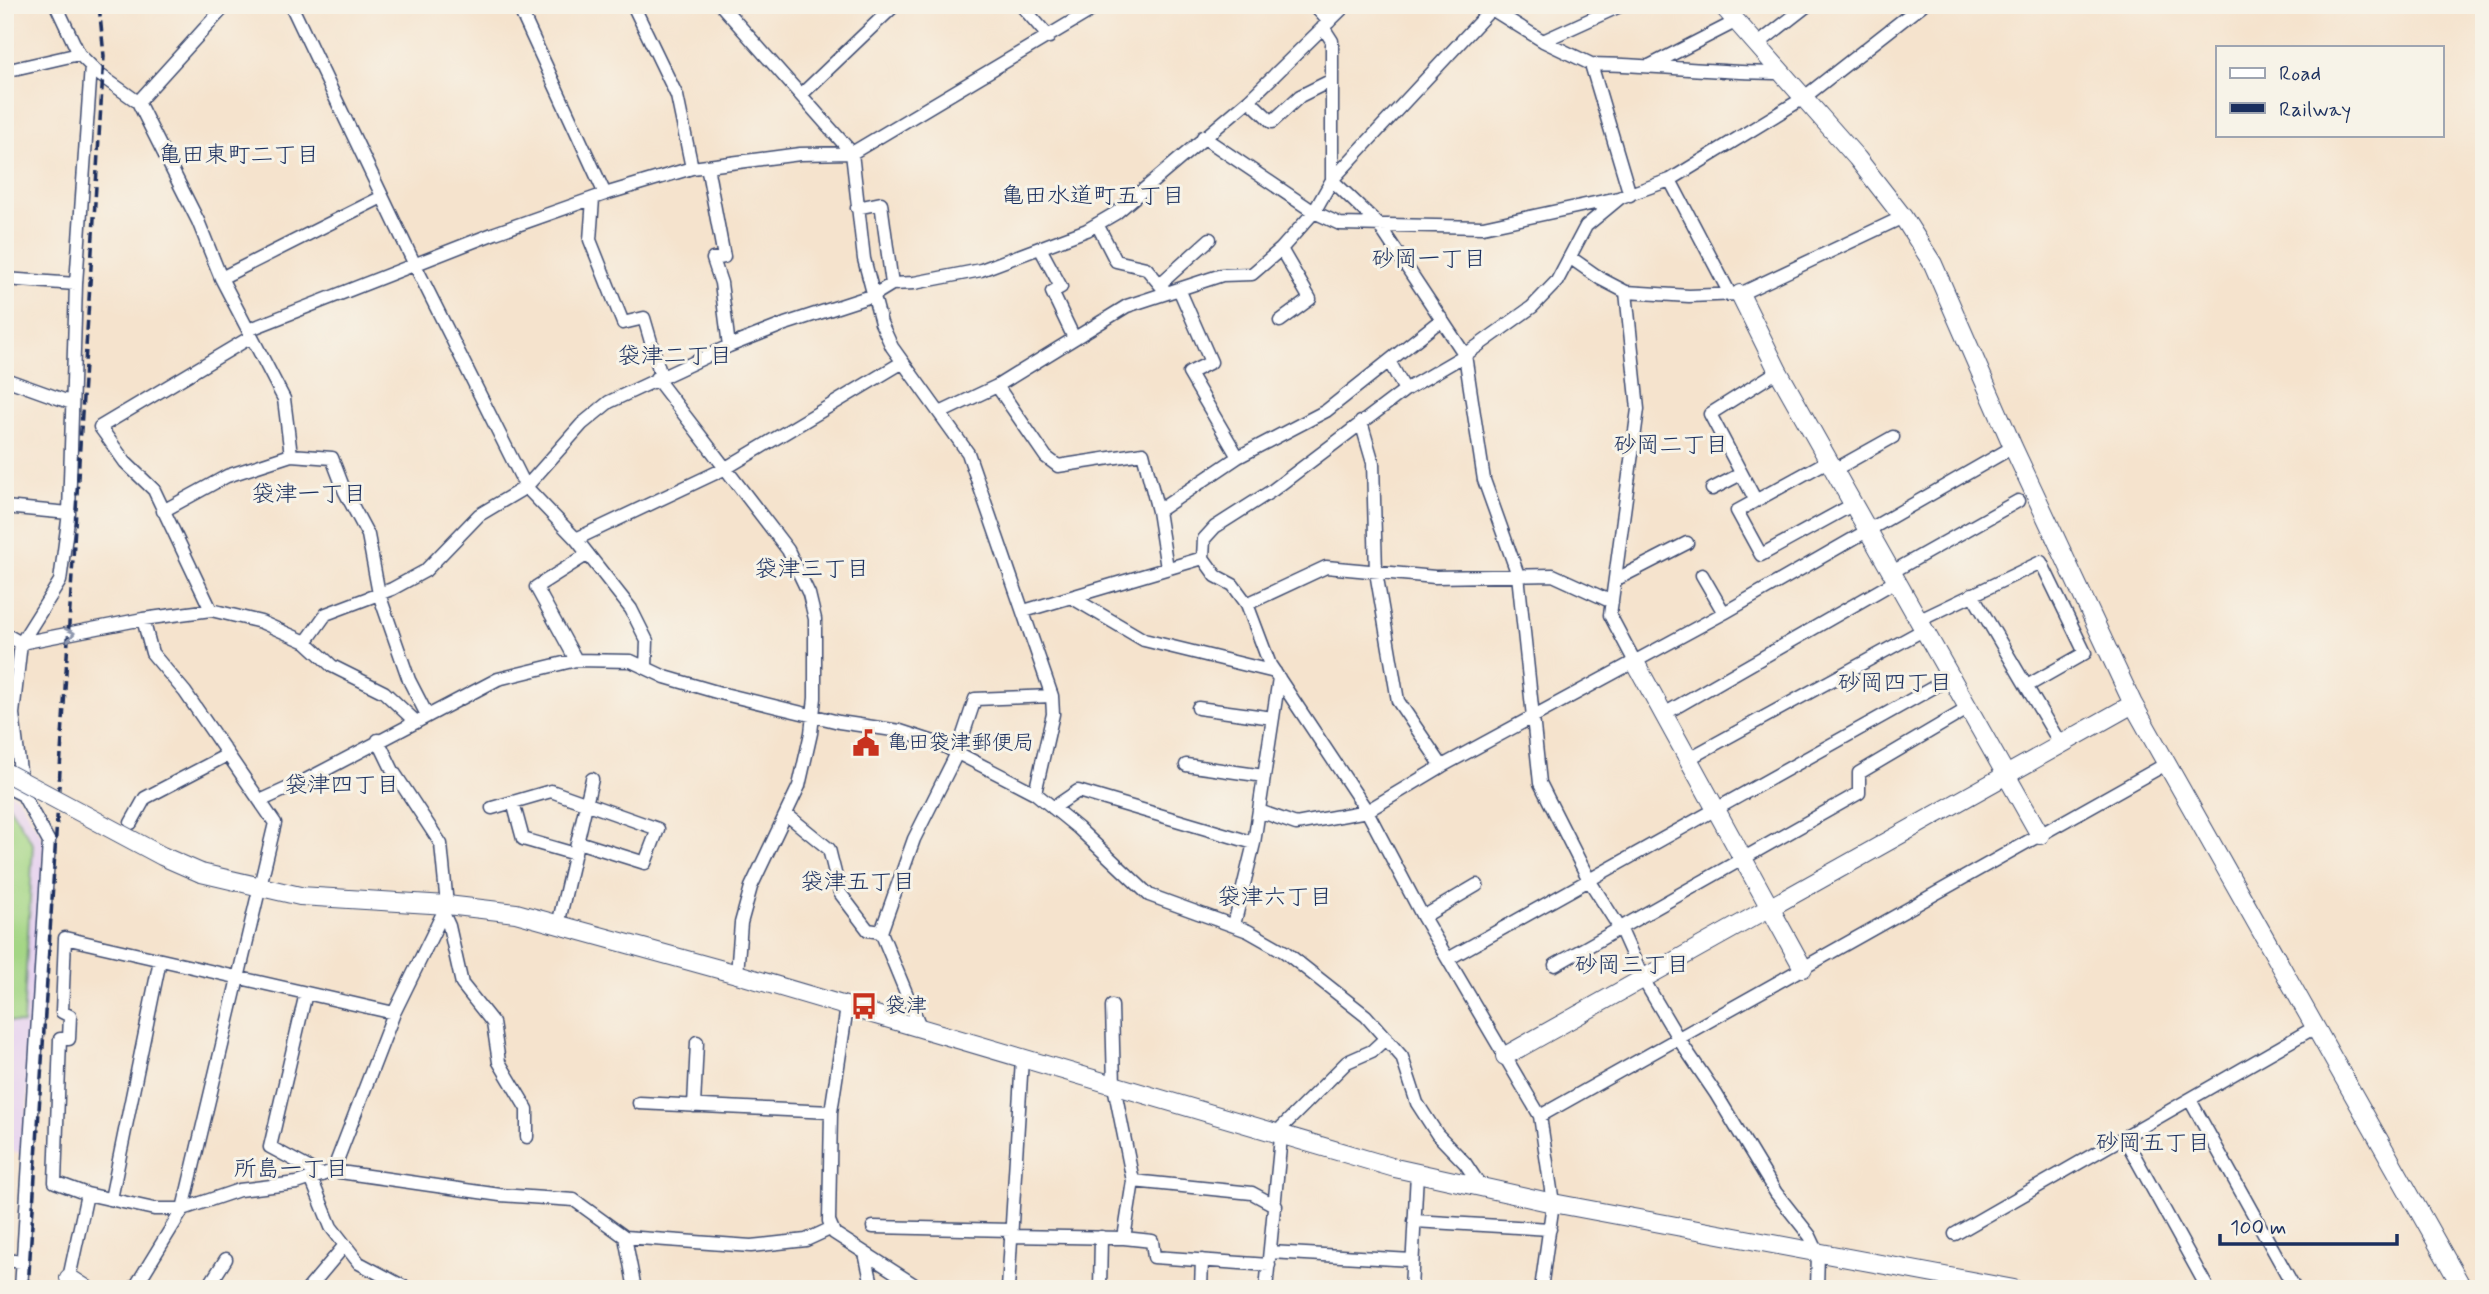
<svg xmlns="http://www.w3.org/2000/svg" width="2489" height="1294" font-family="Mynerve,'Klee One',sans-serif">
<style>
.built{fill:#e6d2f0}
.green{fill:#a4d685;stroke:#608272;stroke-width:2}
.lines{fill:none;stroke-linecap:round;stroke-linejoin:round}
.street-casing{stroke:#3c4a6f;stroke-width:15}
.secondary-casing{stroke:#3c4a6f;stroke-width:20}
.street{stroke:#fff;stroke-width:12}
.secondary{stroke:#fff;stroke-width:18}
.rail{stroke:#1b2f5e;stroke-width:3.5;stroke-dasharray:10 5;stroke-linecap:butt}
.secondary-bridge-casing{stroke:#3c4a6f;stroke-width:20;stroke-linecap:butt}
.secondary-bridge{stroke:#fff;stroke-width:18}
.oneway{stroke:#8d97ae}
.labels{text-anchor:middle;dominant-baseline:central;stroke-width:6;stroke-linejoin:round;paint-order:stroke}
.poi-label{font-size:21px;fill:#1b2f5e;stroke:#f7f3e8;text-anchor:start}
.neighbourhood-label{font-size:23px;fill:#1b2f5e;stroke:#f7f3e8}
</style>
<rect width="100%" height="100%" fill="#f7f3e8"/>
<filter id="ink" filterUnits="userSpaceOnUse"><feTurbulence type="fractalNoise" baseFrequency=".0143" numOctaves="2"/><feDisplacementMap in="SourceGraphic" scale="14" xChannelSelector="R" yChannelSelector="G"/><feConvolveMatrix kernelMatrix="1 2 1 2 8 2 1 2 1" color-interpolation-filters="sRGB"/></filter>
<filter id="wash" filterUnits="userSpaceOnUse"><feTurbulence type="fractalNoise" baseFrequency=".00686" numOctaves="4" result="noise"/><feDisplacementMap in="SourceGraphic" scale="28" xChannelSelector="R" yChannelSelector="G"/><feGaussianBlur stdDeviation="1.57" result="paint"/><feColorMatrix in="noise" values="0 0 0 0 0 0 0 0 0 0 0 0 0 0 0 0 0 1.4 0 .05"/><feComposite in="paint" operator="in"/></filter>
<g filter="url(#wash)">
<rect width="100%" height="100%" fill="#f5e3cd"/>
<path class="built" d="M 5,790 L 19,798 L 45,842 L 24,1154 L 5,1150 Z"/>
<path class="green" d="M 5,799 L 33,844 L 23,1024 L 5,1020 Z"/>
</g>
<g filter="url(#ink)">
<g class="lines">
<defs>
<path id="street" d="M 56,5 L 79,54 L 100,75 L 138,102 L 198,221 L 221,278 L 284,399 L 291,455 L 332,458 L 345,492 L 368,535 L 379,594 L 409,680 L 427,715
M 291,5 L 415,265 L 526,487 L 576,539 L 631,609 L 647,641 L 646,668
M 518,5 L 605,194
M 633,5 L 677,96 L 692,168
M 721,5 L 852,153 L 864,259 L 881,323 L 892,347 L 968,453 L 1052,696 L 1053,714 L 1035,793
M 1021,5 L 1049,37
M 1314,5 L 1329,22
M 1485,5 L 1543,41 L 1591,64 L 1630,195
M 1323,27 L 1332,41 L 1332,180 L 1379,225 L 1465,355 L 1484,480 L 1518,575 L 1540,783 L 1589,880 L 1621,930 L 1643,979 L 1678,1038 L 1716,1094 L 1776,1193 L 1810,1236 L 1818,1253 L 1817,1289
M 1543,41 L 1622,5
M 1758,44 L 1808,5
M 1591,64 C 1652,65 1712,72 1774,73 L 1779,70
M 1651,65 L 1737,21
M 5,71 L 79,54
M 802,94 L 895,5
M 1249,100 L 1272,122 L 1300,96 L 1332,80
M 138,102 L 226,5
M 1203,137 L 1314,212 L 1340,224 L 1483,227 L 1618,198
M 707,166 L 724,257 L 713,259 L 721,283 L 729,346
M 1670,180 L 1730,294
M 593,199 L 590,240 L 623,323 L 644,318 L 661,376
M 857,208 L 881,203 L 892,284
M 1097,224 L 1116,261 L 1146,268 L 1167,293
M 1040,248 L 1061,287 L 1052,292 L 1074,338
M 1571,258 L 1601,279 L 1626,292 L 1689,296 L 1740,294 L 1903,217
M 221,278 L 382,197
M 5,279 L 76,284
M 1160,284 L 1210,239
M 1179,289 L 1211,362 L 1189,373 L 1238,457
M 1626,292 L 1638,409 L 1610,615 L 1635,662
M 1280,321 L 1310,299 L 1281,249
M 248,330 L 495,233 L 605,194 L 692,168 L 800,154 L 852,153 L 1100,5
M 1389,361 L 1405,390
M 656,378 L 788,550 L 809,594 L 815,619 L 815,698 L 811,733 L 799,786 L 751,887 L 741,923 L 737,974
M 5,379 L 72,403
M 997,386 L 1046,457 L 1058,466 L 1143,453 L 1158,511 L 1167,568
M 940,413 L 997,386 L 1127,306 L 1222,275 L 1252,274 L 1281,249 L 1314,212 L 1332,180 L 1495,5
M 1361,422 L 1373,463 L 1376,572 L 1398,701 L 1442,766
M 1828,461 L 1737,511 L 1761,555 L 1852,505
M 1834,470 L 1893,437
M 1712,489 L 1741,474
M 1756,501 L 1710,414 L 1778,371
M 5,507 L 69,513
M 163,511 L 227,476 L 291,455
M 1158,511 L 1238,457 L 1326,411 L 1442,319
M 576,539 L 726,468 L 903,362
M 1892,572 L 2018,501
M 1702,575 L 1724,613
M 1615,580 L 1687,543
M 1972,594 L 2061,745
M 1071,597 L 1144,640 L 1275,672
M 1247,604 L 1326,567 L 1435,577 L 1553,575 L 1612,602
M 211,610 L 154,490 L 125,462 L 100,427 L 251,337
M 1024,611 L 1203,558
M 1920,620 L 2041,562 L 2085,653 L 2027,686
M 5,634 L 21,643 L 143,619 L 211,610 L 261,622 L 306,642 L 332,666 L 384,692 L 416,722
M 306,642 L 326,614 L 392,589 L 425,571 L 479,515 L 526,487 L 582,424 L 609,402 L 729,346 L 785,324 L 874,295 L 892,284 L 914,283 L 981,270 L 1087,230 L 1116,213 L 1249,100 L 1346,5
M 576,660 L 536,587 L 588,554
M 1198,708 L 1273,718
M 1664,714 L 1896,581
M 1688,759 L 1925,629
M 1186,765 L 1264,776
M 5,786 L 23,795 L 49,842 L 21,1289
M 23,795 L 13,714 L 21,643 L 60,581 L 69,513 L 76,284 L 91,66
M 260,801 L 304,781 L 498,679 L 576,660 L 631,661 L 665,677 L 720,693 L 839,722 L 900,731 L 940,744 L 1035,793 L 1078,828 L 1149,895 L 1248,931 L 1285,952 L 1366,1016 L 1402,1057 L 1417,1103 L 1437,1134 L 1465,1163 L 1481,1187
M 513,802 L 523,839 L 575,854
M 492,808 L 551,791 L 658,829 L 645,863 L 578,842
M 1053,808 L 1078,791 L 1254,843
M 1259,811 L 1296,824 L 1367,811 L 1442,766 L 1724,613 L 2013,447
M 786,814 L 829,849 L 840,893 L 868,930 L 881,932 L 921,1029
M 131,823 L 145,798 L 227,755
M 443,913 L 449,926 L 462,984 L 493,1023 L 499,1062 L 527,1109 L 527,1137
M 1423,917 L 1477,885
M 558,925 L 592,779
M 1234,925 L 1254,843 L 1279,678
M 881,932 L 914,839 L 957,753 L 975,699 L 1052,696
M 1448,959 L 1952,677
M 1555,965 L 1859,793 L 1859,773 L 1969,708
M 306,993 L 270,1147 L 322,1175
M 1112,1006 L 1114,1086 L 1133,1181 L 1124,1238
M 847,1007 L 831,1112 L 829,1221 L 834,1233 L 921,1289
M 2190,1100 L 2295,1289
M 639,1103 L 831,1112
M 694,1106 L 697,1042
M 1540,1116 L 2166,764
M 2124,1137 L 2208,1289
M 333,1171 L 394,1013 L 447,905 L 441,844 L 393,771 L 378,740
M 311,1178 L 331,1227 L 359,1263 L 408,1289
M 1133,1181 L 1252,1193 L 1276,1206
M 87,1194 L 55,1182 L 60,1039 L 69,1039 L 70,1016 L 62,1012 L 65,938 L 394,1013
M 111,1199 L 160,960
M 1414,1221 L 1550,1229
M 873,1227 L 1011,1230
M 1955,1234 L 2317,1026
M 1010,1236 L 1124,1238 L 1152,1241 L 1154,1257 L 1269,1265
M 625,1237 L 635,1289
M 1270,1252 L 1412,1260
M 865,1253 L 873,1289
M 5,1260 L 23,1262
M 69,1278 L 87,1194 L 154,1209 L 183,1209 L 239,1190 L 297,1183 L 333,1171 L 500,1195 L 574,1200 L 625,1237 L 751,1246 L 806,1240 L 832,1228
M 134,1289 L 183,1209 L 275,823 L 185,692 L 152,653 L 143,619
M 207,1289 L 226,1259
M 308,1289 L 345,1245
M 1008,1289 L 1022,1059
M 1100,1289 L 1101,1237
M 1201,1289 L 1202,1260
M 1266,1289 L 1282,1127 L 1347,1062 L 1372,1051 L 1386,1038
M 1411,1289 L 1417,1173
M 1541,1289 L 1553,1203 L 1540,1116 L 1423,917 L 1367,811 L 1270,665 L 1247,604 L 1233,585 L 1216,576 L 1203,558 L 1204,539 L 1215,527 L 1273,490 L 1405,390 L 1465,355 L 1532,307 L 1557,281 L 1586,226 L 1621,197 L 1670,180 L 1802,99 L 1922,5"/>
<path id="secondary" d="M 1722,5 L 1857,158 L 1903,217 L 1933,264 L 2013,447 L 2133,704 L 2463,1289
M 1740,294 L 1778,371 L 2040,835
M 1635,662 L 1803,968
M 201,873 L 300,896 L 447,905 L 516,913 L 737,974 L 1395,1168 L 1553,1203 L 2014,1289
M 1505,1056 L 2133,704
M 69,1278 L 86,1289"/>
</defs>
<use href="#street" class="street-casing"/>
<use href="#secondary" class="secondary-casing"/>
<use href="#street" class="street"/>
<use href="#secondary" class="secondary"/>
<path class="rail" d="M 28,1289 L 104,56 L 99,5"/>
<defs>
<path id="secondary-bridge" d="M 5,772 L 162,856 L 201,873"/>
</defs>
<use href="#secondary-bridge" class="secondary-bridge-casing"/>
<use href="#secondary-bridge" class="secondary-bridge"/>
</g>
<defs><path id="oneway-chevron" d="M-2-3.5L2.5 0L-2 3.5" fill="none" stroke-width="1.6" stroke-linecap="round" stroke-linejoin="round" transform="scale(1.75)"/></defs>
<use class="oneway" href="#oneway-chevron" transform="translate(70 634) rotate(-12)"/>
</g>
<defs>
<symbol id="civic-bare" viewBox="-9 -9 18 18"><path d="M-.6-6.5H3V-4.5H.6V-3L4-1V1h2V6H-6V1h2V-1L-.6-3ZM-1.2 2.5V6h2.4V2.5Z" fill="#c8321e" stroke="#f7f3e8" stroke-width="2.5" paint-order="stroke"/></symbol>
<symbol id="bus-bare" viewBox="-9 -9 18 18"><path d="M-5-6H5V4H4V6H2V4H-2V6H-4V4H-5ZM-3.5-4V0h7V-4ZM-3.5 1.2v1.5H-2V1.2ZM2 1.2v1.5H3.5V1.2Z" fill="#c8321e" stroke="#f7f3e8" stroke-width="2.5" paint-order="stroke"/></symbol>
</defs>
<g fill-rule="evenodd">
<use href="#civic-bare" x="847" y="724" width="38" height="38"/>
<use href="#bus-bare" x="845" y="987" width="38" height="38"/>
</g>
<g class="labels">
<g class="poi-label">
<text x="887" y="743">亀田袋津郵便局</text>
<text x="885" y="1006">袋津</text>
</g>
<g class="neighbourhood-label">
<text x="239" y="156">亀田東町二丁目</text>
<text x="1093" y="197">亀田水道町五丁目</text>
<text x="1429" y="260">砂岡一丁目</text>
<text x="675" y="357">袋津二丁目</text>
<text x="1671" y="446">砂岡二丁目</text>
<text x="309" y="495">袋津一丁目</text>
<text x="812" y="570">袋津三丁目</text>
<text x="1895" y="684">砂岡四丁目</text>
<text x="342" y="786">袋津四丁目</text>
<text x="858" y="883">袋津五丁目</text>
<text x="1275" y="898">袋津六丁目</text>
<text x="1632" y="966">砂岡三丁目</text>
<text x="2153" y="1144">砂岡五丁目</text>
<text x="291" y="1170">所島一丁目</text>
</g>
</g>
<rect width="2489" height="1294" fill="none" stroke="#f7f3e8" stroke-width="28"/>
<rect x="2216" y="46" width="228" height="91" fill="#f7f3e8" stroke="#9fa5b1" stroke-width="2"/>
<rect x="2230" y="68" width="35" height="10" fill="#ffffff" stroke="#9fa5b1" stroke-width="2"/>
<text x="2279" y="80" font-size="21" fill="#1b2f5e">Road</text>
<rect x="2230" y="103" width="35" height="10" fill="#1b2f5e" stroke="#9fa5b1" stroke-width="2"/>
<text x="2279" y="116" font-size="21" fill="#1b2f5e">Railway</text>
<path d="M2220 1234v10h177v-10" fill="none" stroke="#1b2f5e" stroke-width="3.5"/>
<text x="2230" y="1234" font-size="21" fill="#1b2f5e" stroke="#f7f3e8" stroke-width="5" paint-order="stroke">100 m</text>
</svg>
